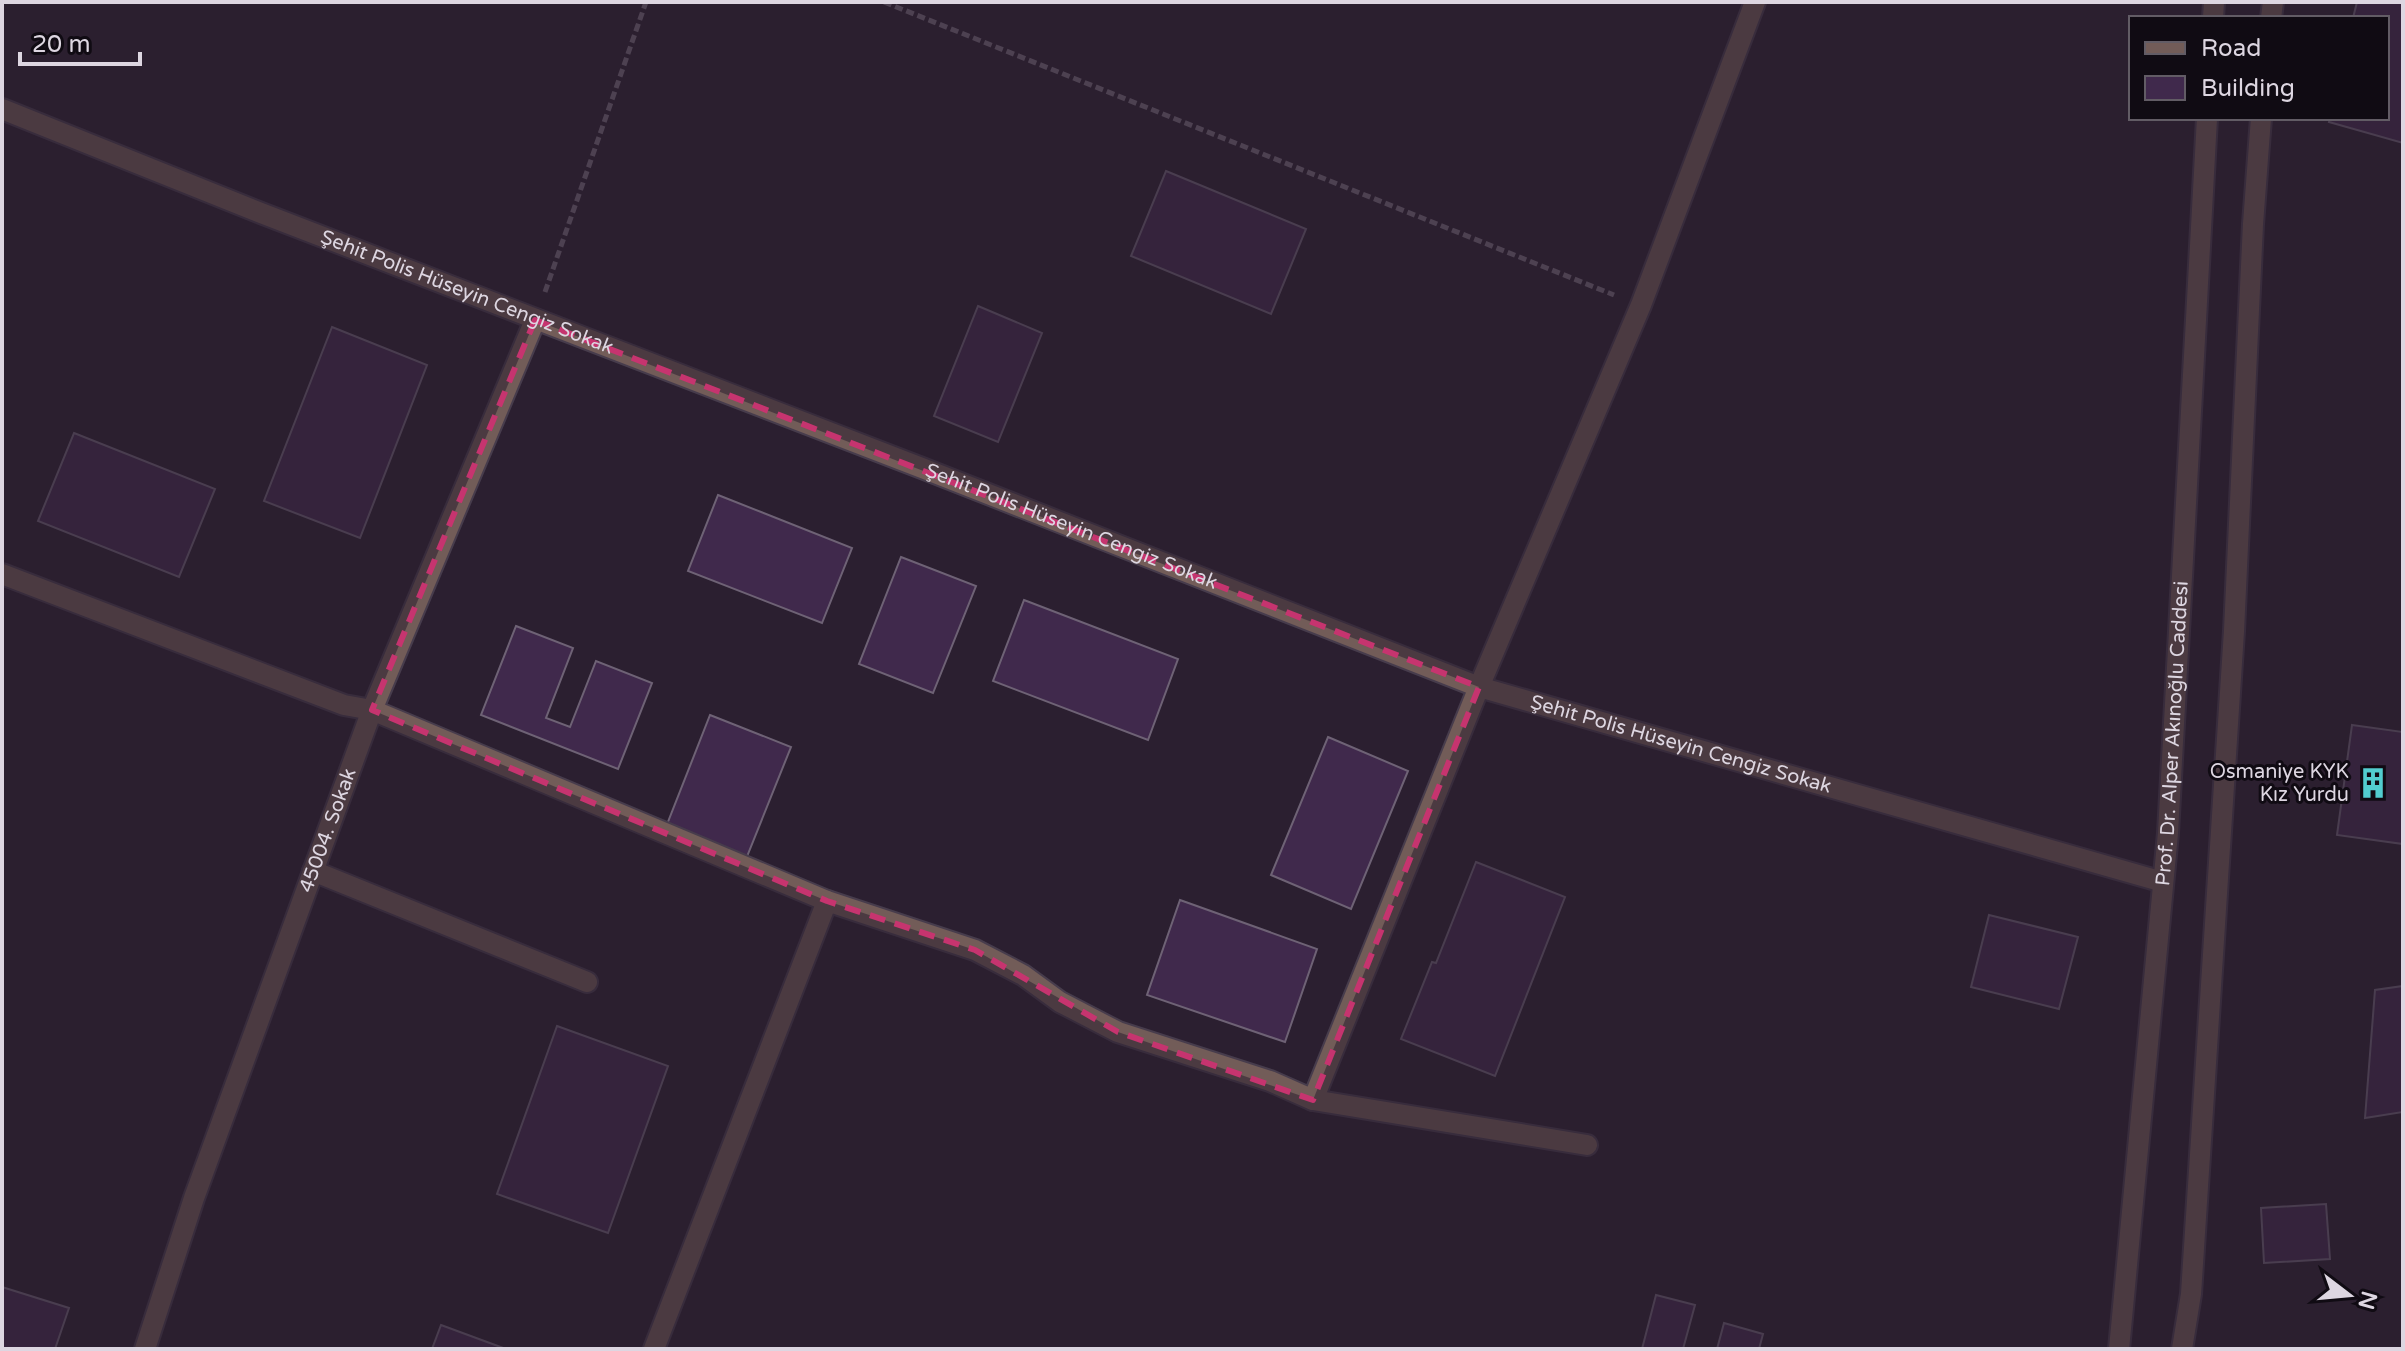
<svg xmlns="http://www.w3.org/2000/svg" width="2405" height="1351" font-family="'Varela Round',sans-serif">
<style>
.building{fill:#40294c;stroke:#6e6275;stroke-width:2}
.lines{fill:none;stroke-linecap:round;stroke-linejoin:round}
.lane-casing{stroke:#473c4c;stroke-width:24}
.street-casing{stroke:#473c4c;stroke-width:24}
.path{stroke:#766c7a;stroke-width:5;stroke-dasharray:8 4;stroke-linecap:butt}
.lane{stroke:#725c58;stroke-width:20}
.street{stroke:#725c58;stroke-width:20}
.marked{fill:none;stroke:#c6346f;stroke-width:6;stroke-dasharray:16 10;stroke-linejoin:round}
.labels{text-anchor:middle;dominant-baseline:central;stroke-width:6;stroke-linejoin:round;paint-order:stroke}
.street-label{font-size:20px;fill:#ddd6e1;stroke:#100b13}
.poi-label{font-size:20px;fill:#ddd6e1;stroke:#100b13;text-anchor:end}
</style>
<rect width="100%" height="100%" fill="#2b1f30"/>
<path class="building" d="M 2357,2 L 2403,2 L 2403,143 L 2329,122 L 2330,118 L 2387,118 L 2387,18 L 2353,18 Z
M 1166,171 L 1306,229 L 1271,314 L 1131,256 Z
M 978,306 L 1042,333 L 998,442 L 934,416 Z
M 332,327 L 427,365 L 360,538 L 264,501 Z
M 74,433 L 215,489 L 179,577 L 38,521 Z
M 718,495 L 852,548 L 822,623 L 688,571 Z
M 901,557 L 976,586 L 933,693 L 859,664 Z
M 1024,600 L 1178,659 L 1148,740 L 993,681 Z
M 516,626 L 573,648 L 546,718 L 570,727 L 596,661 L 652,683 L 618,769 L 481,715 Z
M 710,715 L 791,747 L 746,859 L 666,827 Z
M 2352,725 L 2403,732 L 2403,844 L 2337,835 Z
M 1328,737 L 1408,771 L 1351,909 L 1271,875 Z
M 1476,862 L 1565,897 L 1495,1076 L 1401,1039 L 1432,962 L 1436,963 Z
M 1180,900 L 1317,949 L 1285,1042 L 1147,995 Z
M 1989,915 L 2078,937 L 2059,1009 L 1971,987 Z
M 2403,986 L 2403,1112 L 2365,1118 L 2375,990 Z
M 557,1026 L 668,1066 L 608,1233 L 497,1194 Z
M 2326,1204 L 2330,1259 L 2264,1263 L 2261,1208 Z
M 2,1287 L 69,1308 L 55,1349 L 2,1349 Z
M 1656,1295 L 1695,1305 L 1683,1349 L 1642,1349 Z
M 1724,1323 L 1763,1334 L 1759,1349 L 1717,1349 Z
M 441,1325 L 506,1349 L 432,1349 Z"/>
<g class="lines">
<defs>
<path id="lane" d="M 313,871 L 587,982
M 1313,1100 L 1587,1145"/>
<g id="street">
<path d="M 2213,18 L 2214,2"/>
<path d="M 2271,18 L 2273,2"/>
<path id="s1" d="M 2,109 L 261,213 L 922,468 L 1479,687 L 2163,882"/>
<path d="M 2,574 L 344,705 L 372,710 L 827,901 L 975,950 L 1023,975 L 1060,1002 L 1118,1032 L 1270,1081 L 1313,1100 L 1479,687 L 1641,305 L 1755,2"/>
<path id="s2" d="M 145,1349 L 194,1198 L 372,710 L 535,320"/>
<path d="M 654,1349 L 827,901"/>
<path id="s3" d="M 2119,1349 L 2168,833 L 2207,118"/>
<path d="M 2182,1349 L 2191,1294 L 2234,631 L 2253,224 L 2261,118"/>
</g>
</defs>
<use href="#lane" class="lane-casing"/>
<use href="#street" class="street-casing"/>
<path class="path" d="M 884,2 L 1614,295
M 545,292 L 646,2"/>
<use href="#lane" class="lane"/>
<use href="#street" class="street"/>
</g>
<path d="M0 0H2405V1351H0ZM 535,320 L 1479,687 L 1313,1100 L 1118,1032 L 975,950 L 827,901 L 372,710 Z" fill="#2b1f30" fill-opacity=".55" fill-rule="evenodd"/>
<path class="marked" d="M 535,320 L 1479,687 L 1313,1100 L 1118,1032 L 975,950 L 827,901 L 372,710 Z"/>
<defs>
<symbol id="building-bare" viewBox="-9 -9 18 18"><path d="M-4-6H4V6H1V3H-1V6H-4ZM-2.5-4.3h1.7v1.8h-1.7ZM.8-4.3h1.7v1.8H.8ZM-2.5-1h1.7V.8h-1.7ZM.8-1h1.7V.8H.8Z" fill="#52cdcf" stroke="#100b13" stroke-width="2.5" paint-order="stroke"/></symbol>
</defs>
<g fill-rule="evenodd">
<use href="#building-bare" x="2351" y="761" width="44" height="44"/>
</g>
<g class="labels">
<g class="street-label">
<text stroke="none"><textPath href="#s1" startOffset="500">Şehit Polis Hüseyin Cengiz Sokak</textPath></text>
<text stroke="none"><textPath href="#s1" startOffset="1148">Şehit Polis Hüseyin Cengiz Sokak</textPath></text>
<text stroke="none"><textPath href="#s3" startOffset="618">Prof. Dr. Alper Akınoğlu Caddesi</textPath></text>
<text stroke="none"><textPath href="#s1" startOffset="1796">Şehit Polis Hüseyin Cengiz Sokak</textPath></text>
<text stroke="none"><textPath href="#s2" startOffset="550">45004. Sokak</textPath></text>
</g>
<g class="poi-label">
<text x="2349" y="772">Osmaniye KYK<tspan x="2349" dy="23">Kız Yurdu</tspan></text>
</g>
</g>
<rect width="2405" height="1351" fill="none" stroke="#ddd6e1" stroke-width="8"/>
<rect x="2129" y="16" width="260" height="104" fill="#100b13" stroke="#625c65" stroke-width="2"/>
<rect x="2145" y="42" width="40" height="12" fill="#725c58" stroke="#625c65" stroke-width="2"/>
<text x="2201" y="56" font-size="24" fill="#ddd6e1">Road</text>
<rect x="2145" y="76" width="40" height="24" fill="#40294c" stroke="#625c65" stroke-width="2"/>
<text x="2201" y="96" font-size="24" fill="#ddd6e1">Building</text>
<g transform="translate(2349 1295) rotate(106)" stroke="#100b13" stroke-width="6" paint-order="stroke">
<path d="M0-6L14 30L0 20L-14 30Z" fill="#ddd6e1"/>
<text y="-12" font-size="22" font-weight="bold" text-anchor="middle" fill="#ddd6e1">N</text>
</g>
<path d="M20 52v12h120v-12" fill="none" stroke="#ddd6e1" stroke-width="4"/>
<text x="32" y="52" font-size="24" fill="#ddd6e1" stroke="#100b13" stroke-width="6" paint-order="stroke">20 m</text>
</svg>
